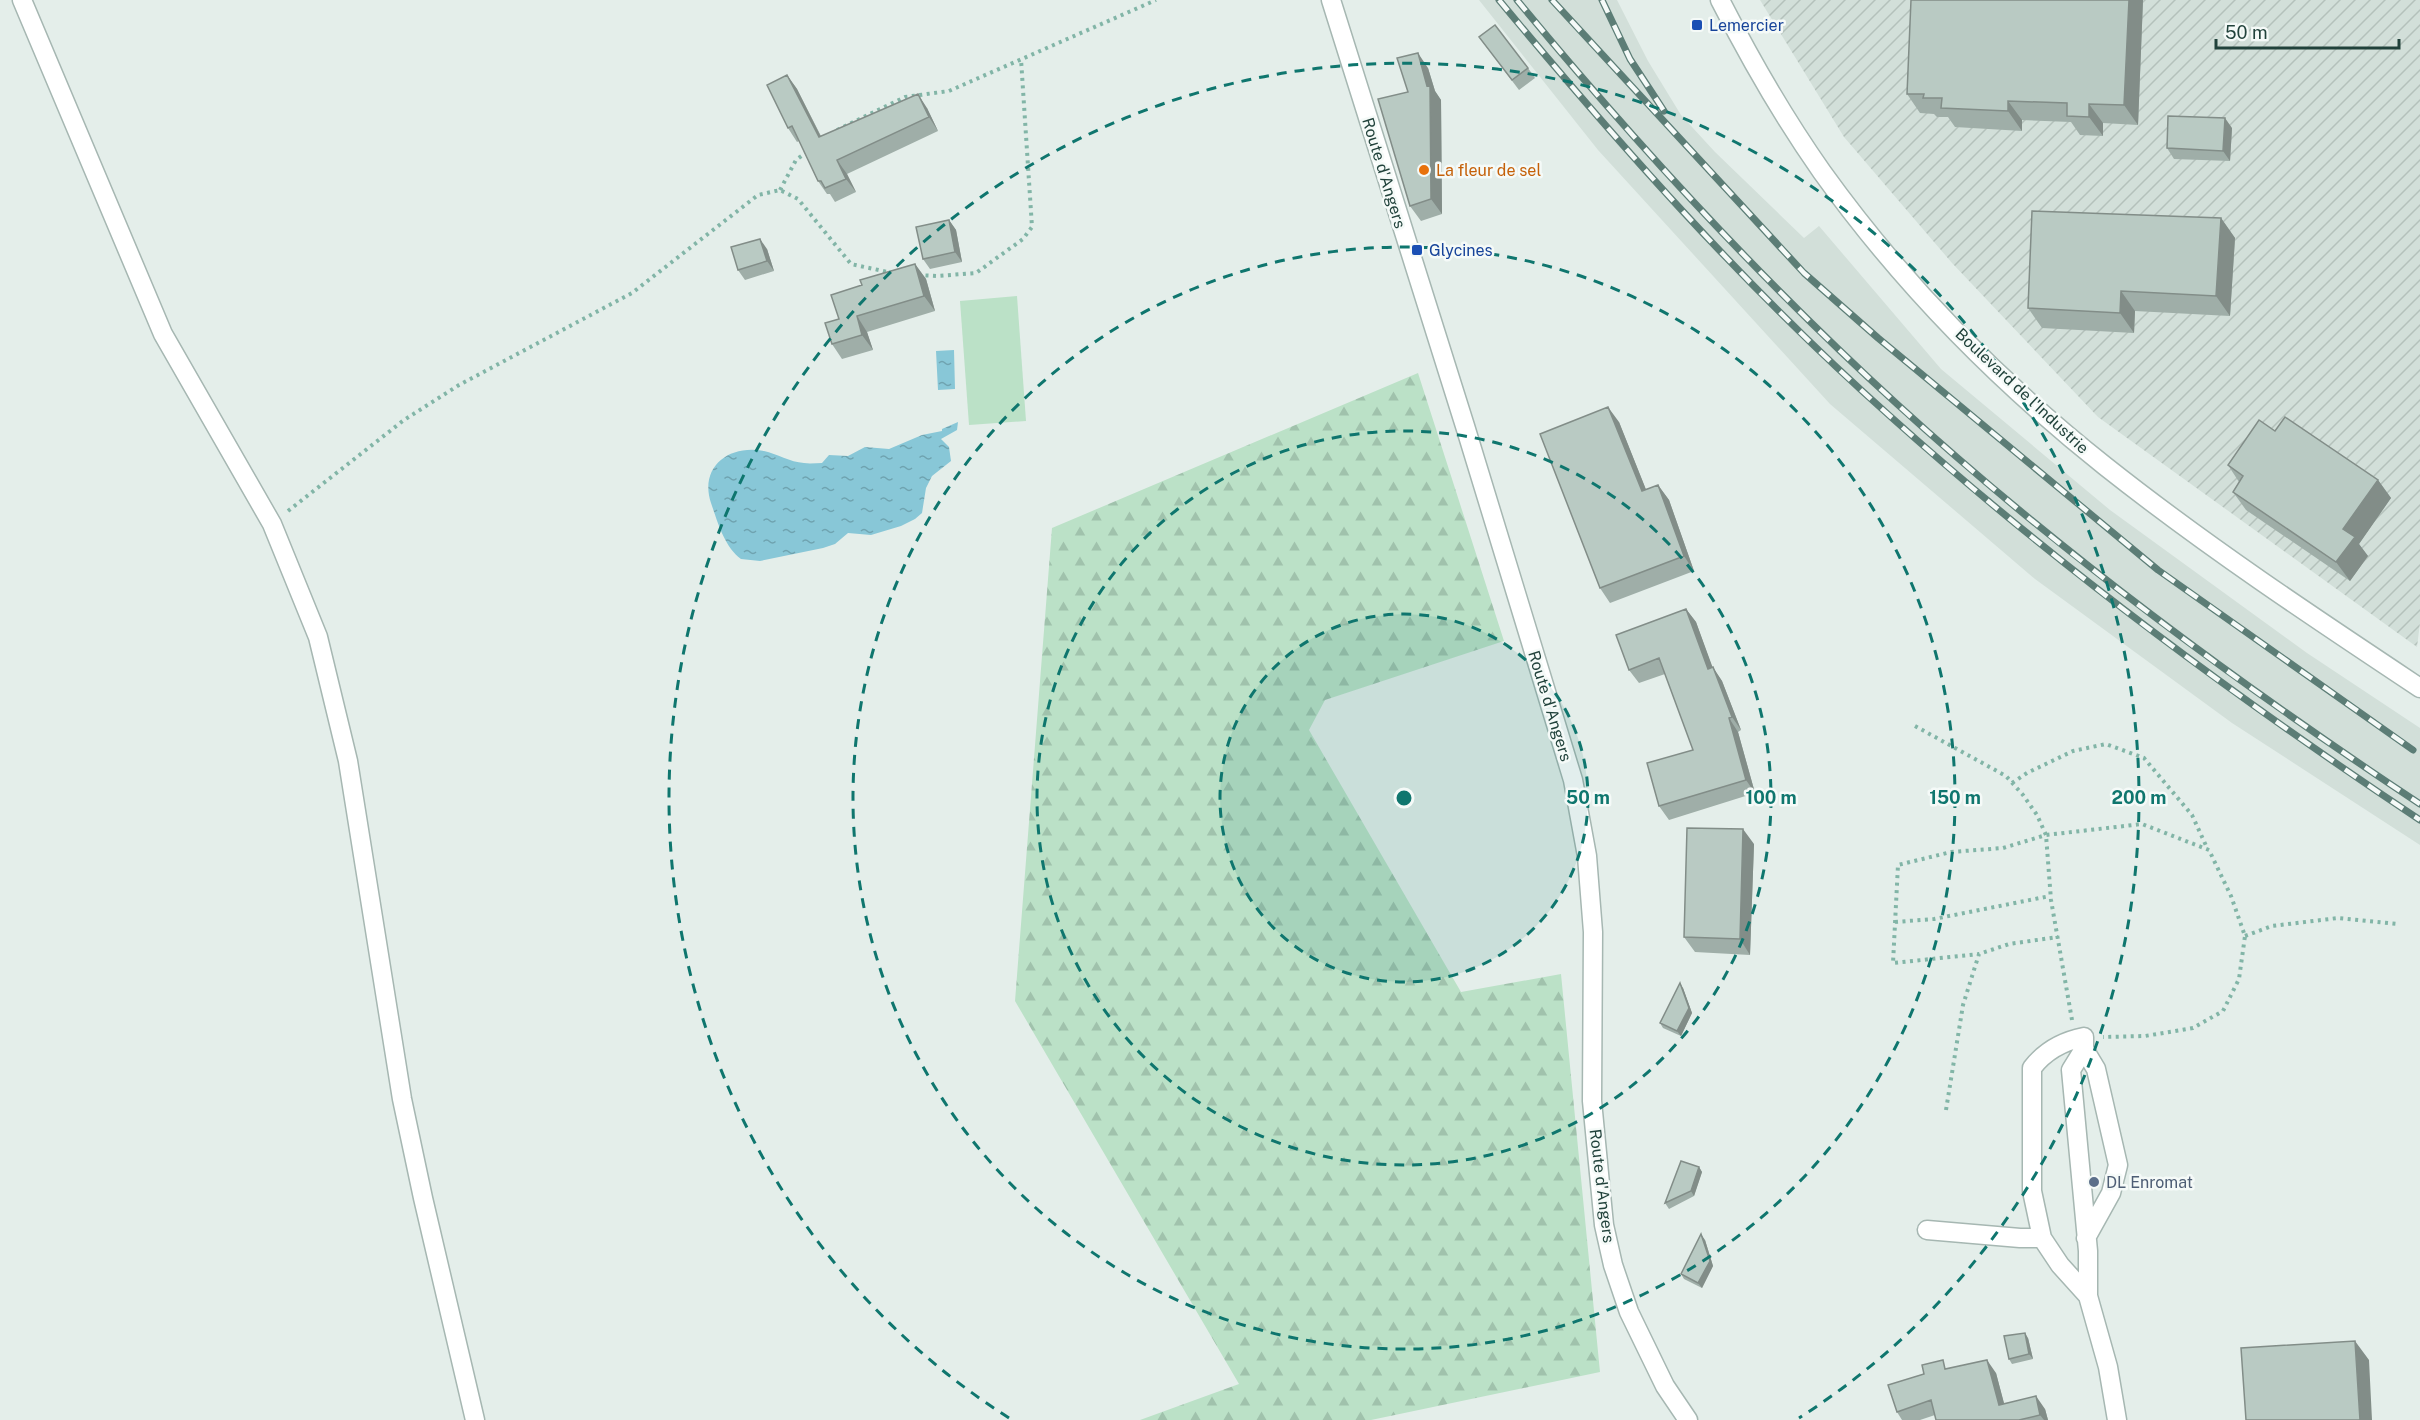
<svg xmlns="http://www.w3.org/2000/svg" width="2420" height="1420" font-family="'Public Sans',sans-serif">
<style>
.built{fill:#d2dfd9}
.industrial{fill:url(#industrial-furrows)}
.forest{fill:url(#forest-firs)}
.pitch{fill:#bbe1c7}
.water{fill:url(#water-ripples)}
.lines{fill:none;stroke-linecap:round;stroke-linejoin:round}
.minor-casing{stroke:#a6b7b2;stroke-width:21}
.path{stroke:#82b5a7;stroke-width:4;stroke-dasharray:3 4.5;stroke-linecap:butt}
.minor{stroke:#fff;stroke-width:18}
.rail-casing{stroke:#5c7d76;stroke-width:7}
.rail{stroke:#f5faf8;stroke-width:4.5;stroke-dasharray:14;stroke-linecap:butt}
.wall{fill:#9faea8}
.shaded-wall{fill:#828d88}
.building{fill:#b9cac3;stroke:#828d88;stroke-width:1.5}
.ring{fill:none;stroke:#0f766e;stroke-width:3;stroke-dasharray:10 8}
.transit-dot{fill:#1a4fb4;stroke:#f5faf8;stroke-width:2}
.food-dot{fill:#e8710a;stroke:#f5faf8;stroke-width:2}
.service-dot{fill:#5c6f8a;stroke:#f5faf8;stroke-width:2}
.labels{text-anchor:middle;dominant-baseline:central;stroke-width:5;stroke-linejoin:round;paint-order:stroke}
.transit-label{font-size:16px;fill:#164399;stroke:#f5faf8;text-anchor:start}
.food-label{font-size:16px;fill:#c56008;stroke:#f5faf8;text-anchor:start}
.street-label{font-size:16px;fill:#21423b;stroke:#f5faf8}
.service-label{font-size:16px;fill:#4e5e75;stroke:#f5faf8;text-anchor:start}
.centre{fill:#0f766e;stroke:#f5faf8;stroke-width:3}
.ring-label{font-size:18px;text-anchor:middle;font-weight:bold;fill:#0f766e;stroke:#f5faf8;stroke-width:5;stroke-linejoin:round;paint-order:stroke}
</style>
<defs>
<pattern id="industrial-furrows" width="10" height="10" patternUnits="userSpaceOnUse" patternTransform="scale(1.5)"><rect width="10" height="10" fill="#d2dfd9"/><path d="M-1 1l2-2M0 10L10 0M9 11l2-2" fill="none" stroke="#b4c1bb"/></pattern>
<pattern id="forest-firs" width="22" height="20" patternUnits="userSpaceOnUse" patternTransform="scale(1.5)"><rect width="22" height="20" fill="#bbe1c7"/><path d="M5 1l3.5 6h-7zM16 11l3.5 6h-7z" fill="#a0c2ac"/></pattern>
<pattern id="water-ripples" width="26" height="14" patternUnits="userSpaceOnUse" patternTransform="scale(1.5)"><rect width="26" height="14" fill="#88c7d7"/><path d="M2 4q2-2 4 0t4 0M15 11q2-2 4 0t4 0" fill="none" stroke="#6fa3b0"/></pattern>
</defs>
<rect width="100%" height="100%" fill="#e4eeea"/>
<path class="built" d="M 1479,0 L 1617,0 L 1648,61 L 1681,115 L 1715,152 L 1804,238 L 1819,226 L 1941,369 L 2110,510 L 2307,653 L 2420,728 L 2420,845 L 2232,723 L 2035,579 L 1830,404 L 1598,150 Z"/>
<path class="industrial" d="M 1760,0 L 2420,0 L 2420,623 L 2417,647 L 2098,417 L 1952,263 L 1844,137 Z"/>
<path class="forest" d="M 1418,373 L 1504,641 L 1325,700 L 1309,730 L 1461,992 L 1561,974 L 1600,1372 L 1371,1420 L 1140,1420 L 1239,1384 L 1015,1001 L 1052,528 Z"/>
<path class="pitch" d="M 1017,296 L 1026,421 L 969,425 L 960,301 Z"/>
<path class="water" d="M 954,350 L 955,389 L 938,390 L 936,351 Z
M 958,422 L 957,430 L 941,439 L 949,447 L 951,461 L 932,476 L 926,488 L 922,513 L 915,519 L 901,526 L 871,535 L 848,533 L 835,544 L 823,548 L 760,561 L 741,559 C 724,546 718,523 711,503 C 699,467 729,444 764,451 C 777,454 790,462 804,463 C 810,464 816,463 822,463 L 829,455 L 848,456 L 865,447 L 889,449 L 922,435 L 942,431 L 942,429 Z"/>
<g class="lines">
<defs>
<path id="minor" d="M 22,0 L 163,334 L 272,524 L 318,637 L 348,761 L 402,1099 L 423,1198 L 475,1420
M 1331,0 L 1465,426 L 1573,780 L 1587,856 L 1593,932 L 1592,1101 L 1604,1225 L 1613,1265 L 1629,1312 L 1665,1386 L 1688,1420
M 1720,0 C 1750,59 1784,118 1822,172 C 1901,282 1999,382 2105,466 C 2206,546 2313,617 2420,688
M 2084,1049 L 2096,1069 L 2118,1165 L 2111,1193 L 2086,1238
M 1927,1230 L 2020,1238 L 2042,1238
M 2088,1296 L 2088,1251 L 2071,1070 L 2084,1049 L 2084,1037 C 2064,1041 2045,1051 2032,1068 L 2032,1191 L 2042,1238 L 2060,1265 L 2088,1296 L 2108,1367 L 2117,1420"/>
</defs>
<use href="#minor" class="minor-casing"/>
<path class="path" d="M 837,130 L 905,97 L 949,91 L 1156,0
M 780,190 L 796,160 L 807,152
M 918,275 L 937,276 L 976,273 L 1023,239 L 1032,227 L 1021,59
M 288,511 L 404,420 L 459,385 L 632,293 L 758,195 L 780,190 L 798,199 L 851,264 L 892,273
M 1915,726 L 2006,776 L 2023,795 L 2037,815 L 2046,835 L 2003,848 L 1951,852 L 1898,865 L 1893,963 L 1979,954
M 2012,783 L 2027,773 L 2073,751 L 2106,744 L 2144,758 L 2192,815 L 2208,850
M 1895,922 L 1934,919 L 2050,896
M 2245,936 L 2272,926 L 2338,918 L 2397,924
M 2072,1020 L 2051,900 L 2046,835 L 2142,824 L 2209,850 L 2231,896 L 2245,936 L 2239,979 L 2223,1011 L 2193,1028 L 2145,1036 L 2103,1037
M 1946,1110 L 1963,1005 L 1979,954 L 2009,944 L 2058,937"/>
<use href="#minor" class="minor"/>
<defs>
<path id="rail" d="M 1499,0 C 1621,147 1748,290 1891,417 C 2056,565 2235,697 2420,820
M 1517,0 C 1635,143 1760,279 1897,404 C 2059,552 2237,683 2420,804
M 1552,0 L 1804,273 L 1878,338 L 2158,570 L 2413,750
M 1602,0 L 1630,59 L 1664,111"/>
</defs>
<use href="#rail" class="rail-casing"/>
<use href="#rail" class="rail"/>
</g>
<path class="wall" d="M 2143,0 L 2138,125 L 2103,123 L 2103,136 L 2080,135 L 2071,122 L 2022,120 L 2022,131 L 1955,127 L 1948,117 L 1937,117 L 1934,114 L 1920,113 L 1907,94 Z
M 1479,37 L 1528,68 L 1535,78 L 1519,90 Z
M 1428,68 L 1435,91 L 1441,100 L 1442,214 L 1421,221 L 1410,206 L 1408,92 Z
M 787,75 L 797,89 L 821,136 L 927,108 L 938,131 L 847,174 L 856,192 L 835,202 L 830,194 L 827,194 L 818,181 L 799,141 L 797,142 L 788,128 Z
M 2232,128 L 2230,161 L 2174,159 L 2167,148 Z
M 2221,218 L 2235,238 L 2230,316 L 2135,311 L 2134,333 L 2042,328 L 2028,308 Z
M 949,220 L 956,230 L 962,262 L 930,269 L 923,259 Z
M 767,249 L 774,271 L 745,280 L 738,270 Z
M 915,264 L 926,279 L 935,311 L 867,332 L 873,350 L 842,359 L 832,344 L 839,319 L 862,285 Z
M 1619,422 L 1646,490 L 1658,485 L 1669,500 L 1694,571 L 1610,603 L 1600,588 Z
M 2275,431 L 2378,480 L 2391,498 L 2359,544 L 2368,556 L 2350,581 L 2246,510 L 2233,492 L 2239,482 L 2228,465 Z
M 1686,609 L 1696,622 L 1712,667 L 1722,681 L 1741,730 L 1738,732 L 1755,793 L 1669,820 L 1659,806 L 1693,750 L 1665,674 L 1639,683 L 1629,670 Z
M 1754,844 L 1750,955 L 1695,952 L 1684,937 Z
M 1683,988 L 1692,1013 L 1681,1036 L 1663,1028 L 1660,1023 Z
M 1699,1167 L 1702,1172 L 1694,1196 L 1669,1209 L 1665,1203 Z
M 1705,1240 L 1713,1266 L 1702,1288 L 1684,1279 L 1681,1274 Z
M 2028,1338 L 2033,1359 L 2012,1364 L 2009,1359 Z
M 1949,1368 L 1996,1373 L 2004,1404 L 2045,1409 L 2048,1420 L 1936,1420 L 1935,1415 L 1920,1420 L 1902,1420 L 1897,1412 Z"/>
<path class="shaded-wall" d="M 2129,0 L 2143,0 L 2138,125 L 2124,105 Z
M 1418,53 L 1428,68 L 1435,91 L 1441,100 L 1442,214 L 1431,199 L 1427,86 Z
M 787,75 L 797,89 L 828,151 L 819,137 Z
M 918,94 L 927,108 L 938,131 L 929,117 Z
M 2008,101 L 2022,120 L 2022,131 L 2008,111 Z
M 2089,104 L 2103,123 L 2103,136 L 2089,117 Z
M 2225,118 L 2232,128 L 2230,161 L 2223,151 Z
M 837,160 L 847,174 L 856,192 L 846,179 Z
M 2221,218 L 2235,238 L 2230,316 L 2216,296 Z
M 949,220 L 956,230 L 962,262 L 955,252 Z
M 760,239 L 767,249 L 774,271 L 767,261 Z
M 915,264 L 926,279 L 935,311 L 924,296 Z
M 2121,291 L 2135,311 L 2134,333 L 2120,313 Z
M 857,316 L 867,332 L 873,350 L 862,335 Z
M 1608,407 L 1619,422 L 1653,507 L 1642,491 Z
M 2378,480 L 2391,498 L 2359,544 L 2368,556 L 2350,581 L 2336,562 L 2343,529 Z
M 1658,485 L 1669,500 L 1694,571 L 1684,556 Z
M 1686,609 L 1696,622 L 1718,682 L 1708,669 Z
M 1713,667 L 1722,681 L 1741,730 L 1732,717 Z
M 1729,718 L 1738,732 L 1755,793 L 1746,780 Z
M 1743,829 L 1754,844 L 1750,955 L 1740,939 Z
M 1680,983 L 1683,988 L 1692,1013 L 1681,1036 L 1677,1031 Z
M 1699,1167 L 1702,1172 L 1694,1196 L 1691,1191 Z
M 1701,1234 L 1705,1240 L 1713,1266 L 1702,1288 L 1698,1283 Z
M 2025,1333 L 2028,1338 L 2033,1359 L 2029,1354 Z
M 2355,1341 L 2369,1360 L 2372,1420 L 2360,1420 Z
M 1987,1360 L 1996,1373 L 2008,1418 L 1999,1405 Z
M 2036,1396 L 2045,1409 L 2048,1420 L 2044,1420 L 2040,1415 Z"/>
<path class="building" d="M 1911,0 L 2129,0 L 2124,105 L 2089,104 L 2089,117 L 2067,116 L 2067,103 L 2008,101 L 2008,111 L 1941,108 L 1942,98 L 1923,98 L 1924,94 L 1907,94 Z
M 1495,25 L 1528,68 L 1512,80 L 1479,37 Z
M 1418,53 L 1427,86 L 1430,85 L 1431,199 L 1410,206 L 1378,99 L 1408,92 L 1397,58 Z
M 787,75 L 819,137 L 918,94 L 929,117 L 837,160 L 846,179 L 825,188 L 821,181 L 818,181 L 792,126 L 788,128 L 767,85 Z
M 2168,116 L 2225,118 L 2223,151 L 2167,148 Z
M 2032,211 L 2221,218 L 2216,296 L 2121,291 L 2120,313 L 2028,308 Z
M 949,220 L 955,252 L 923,259 L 916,227 Z
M 760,239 L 767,261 L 738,270 L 731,247 Z
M 915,264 L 924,296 L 857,316 L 862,335 L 832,344 L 825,323 L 839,319 L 831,295 L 862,285 L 860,280 Z
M 1608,407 L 1642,491 L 1658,485 L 1684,556 L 1600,588 L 1540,434 Z
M 2285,417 L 2378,480 L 2343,529 L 2355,537 L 2336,562 L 2233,492 L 2243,476 L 2228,465 L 2259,420 L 2275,431 Z
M 1686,609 L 1708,669 L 1713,667 L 1732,717 L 1729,718 L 1746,780 L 1659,806 L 1647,763 L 1693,750 L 1659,658 L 1629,670 L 1616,635 Z
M 1687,828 L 1743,829 L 1740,939 L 1684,937 Z
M 1680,983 L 1689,1008 L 1677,1031 L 1660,1023 Z
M 1681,1161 L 1699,1167 L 1691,1191 L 1665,1203 Z
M 1701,1234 L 1710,1261 L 1698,1283 L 1681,1274 Z
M 2025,1333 L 2029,1354 L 2009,1359 L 2004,1336 Z
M 2355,1341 L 2360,1420 L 2246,1420 L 2241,1348 Z
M 1943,1360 L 1945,1369 L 1987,1360 L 1999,1405 L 2036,1396 L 2040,1415 L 2019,1420 L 1936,1420 L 1931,1400 L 1897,1412 L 1888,1385 L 1924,1374 L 1922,1365 Z"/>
<circle cx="1404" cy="798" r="184" fill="#0f766e" fill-opacity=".12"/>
<g class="ring">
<circle cx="1404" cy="798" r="184"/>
<circle cx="1404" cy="798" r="367"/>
<circle cx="1404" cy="798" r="551"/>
<path d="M1009 1418A735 735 0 1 1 1799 1418"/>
</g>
<g class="transit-dot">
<rect x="1691" y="19" width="12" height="12" rx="3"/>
<rect x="1411" y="244" width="12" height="12" rx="3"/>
</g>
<circle class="food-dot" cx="1424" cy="170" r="6"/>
<circle class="service-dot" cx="2094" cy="1182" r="6"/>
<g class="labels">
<g class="transit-label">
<text x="1709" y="25">Lemercier</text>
<text x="1429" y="250">Glycines</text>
</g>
<g class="food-label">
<text x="1436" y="170">La fleur de sel</text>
</g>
<g class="street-label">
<text transform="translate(1384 173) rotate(73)">Route d'Angers</text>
<text transform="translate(2022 391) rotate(43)">Boulevard de l'Industrie</text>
<text transform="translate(1550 706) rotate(73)">Route d'Angers</text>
<text transform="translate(1602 1186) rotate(83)">Route d'Angers</text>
</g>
<g class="service-label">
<text x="2106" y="1182">DL Enromat</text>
</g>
</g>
<circle cx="1404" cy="798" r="9" class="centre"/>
<g class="ring-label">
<text x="1588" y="804">50 m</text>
<text x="1771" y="804">100 m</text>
<text x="1955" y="804">150 m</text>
<text x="2139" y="804">200 m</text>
</g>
<path d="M2216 39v9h183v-9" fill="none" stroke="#21423b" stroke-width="3"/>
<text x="2225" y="39" font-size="18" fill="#21423b" stroke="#f5faf8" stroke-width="4.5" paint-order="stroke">50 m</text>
</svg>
